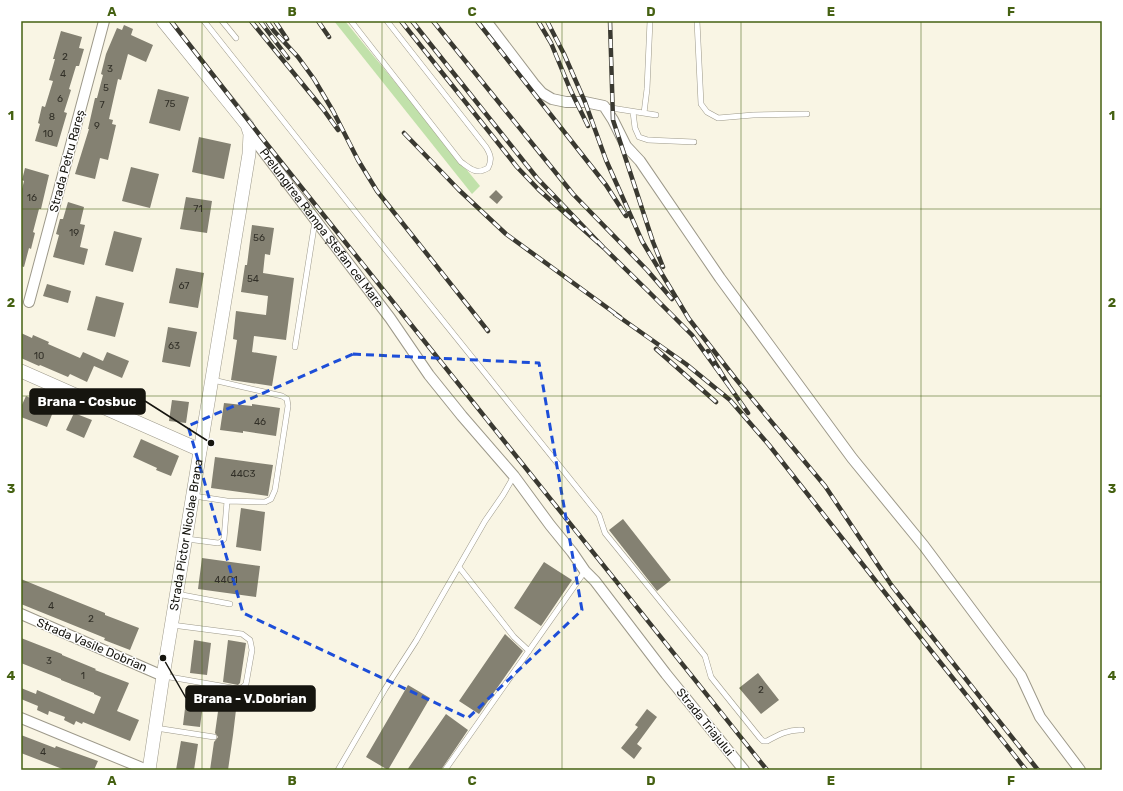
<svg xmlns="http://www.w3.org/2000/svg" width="1123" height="791" font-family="Rubik,sans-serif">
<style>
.green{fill:#c1e1aa}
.building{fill:#848172}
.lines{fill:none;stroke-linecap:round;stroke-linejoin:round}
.service-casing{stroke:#9d998a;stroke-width:6}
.minor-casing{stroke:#9d998a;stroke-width:12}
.tertiary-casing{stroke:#9d998a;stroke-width:14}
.service{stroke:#fff;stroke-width:5}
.minor{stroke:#fff;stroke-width:10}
.tertiary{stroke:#fff;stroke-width:13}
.rail-casing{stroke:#3a3931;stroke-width:4.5}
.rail{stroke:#fff;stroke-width:3;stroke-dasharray:9;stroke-linecap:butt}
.marked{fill:none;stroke:#1d4ed8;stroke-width:3;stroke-dasharray:8 5;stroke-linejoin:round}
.grid{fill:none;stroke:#456112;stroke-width:1;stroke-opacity:0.55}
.labels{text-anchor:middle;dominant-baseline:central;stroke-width:3;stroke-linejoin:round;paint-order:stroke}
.number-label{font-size:10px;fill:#323028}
.street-label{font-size:12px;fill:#16150f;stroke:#fff}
.leader{fill:none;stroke:#16150f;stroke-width:1.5}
.callout-dot{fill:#16150f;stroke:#fff;stroke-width:1.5}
.callout{fill:#16150f;stroke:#16150f;stroke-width:1.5}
.callout-label{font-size:13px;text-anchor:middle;font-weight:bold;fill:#fff}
.neatline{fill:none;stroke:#456112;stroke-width:1.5}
.grid-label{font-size:13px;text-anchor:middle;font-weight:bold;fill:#456112}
</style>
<rect width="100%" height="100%" fill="#f9f5e4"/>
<path class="green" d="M 334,21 L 345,21 L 480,186 L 472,194 Z"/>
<path class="building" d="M 124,25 L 133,29 L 131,35 L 153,45 L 146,62 L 128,54 L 121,80 L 118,79 L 109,119 L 113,120 L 112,124 L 116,125 L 108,160 L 100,158 L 95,179 L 75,174 L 89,129 L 88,129 L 95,98 L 97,98 L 103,75 L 101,74 L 106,54 L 117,28 L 122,30 Z
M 61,31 L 82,37 L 79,48 L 84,49 L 79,66 L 76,66 L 69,89 L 71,90 L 64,112 L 67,113 L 57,147 L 35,141 L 40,124 L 38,123 L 42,106 L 45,107 L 53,81 L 49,80 L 55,59 L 53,59 Z
M 158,89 L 189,97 L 180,131 L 149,123 Z
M 199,137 L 231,144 L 224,179 L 192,172 Z
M 131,167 L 159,174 L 150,208 L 122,201 Z
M 25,168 L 49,175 L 41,209 L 39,209 L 33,232 L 35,233 L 31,249 L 29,248 L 24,267 L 21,266 L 21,193 L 24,181 L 22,180 Z
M 496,190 L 503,197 L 497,204 L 489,197 Z
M 186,197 L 212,201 L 207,233 L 180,229 Z
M 68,202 L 84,207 L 80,224 L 85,225 L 80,247 L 88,249 L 84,265 L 53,257 L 59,235 L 56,234 L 60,219 L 63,219 Z
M 252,225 L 274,228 L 270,255 L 265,254 L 263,273 L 294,278 L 286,340 L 254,336 L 252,352 L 277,356 L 272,386 L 231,380 L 237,340 L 233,339 L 236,311 L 266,315 L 268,296 L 241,292 L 245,265 L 247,265 Z
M 114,231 L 142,238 L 133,272 L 105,265 Z
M 176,268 L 204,273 L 198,308 L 169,303 Z
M 47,284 L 71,291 L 68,303 L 43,296 Z
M 96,296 L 124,303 L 115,337 L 87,330 Z
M 168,327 L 197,332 L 190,367 L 162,362 Z
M 21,333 L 32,338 L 33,335 L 49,342 L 48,344 L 80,358 L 83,352 L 103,361 L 107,352 L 129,361 L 122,378 L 94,366 L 87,382 L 70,374 L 68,377 L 40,365 L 39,366 L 21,358 Z
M 26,396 L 43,404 L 44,402 L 55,407 L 47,427 L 21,417 L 21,407 Z
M 172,400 L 189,402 L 186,423 L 169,421 Z
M 224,403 L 252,406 L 252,404 L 280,408 L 276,436 L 243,431 L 243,433 L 220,430 Z
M 74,413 L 92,420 L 84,438 L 66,430 Z
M 141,439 L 179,456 L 171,476 L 156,470 L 157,468 L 133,457 Z
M 215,457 L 273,465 L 268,496 L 211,488 Z
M 241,508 L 265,512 L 261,551 L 236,547 Z
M 623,519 L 671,580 L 657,591 L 609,530 Z
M 202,558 L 260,566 L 256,597 L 198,589 Z
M 544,562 L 572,580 L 541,626 L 514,608 Z
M 21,579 L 38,586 L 105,613 L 105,615 L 139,628 L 130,650 L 104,640 L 105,638 L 21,604 Z
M 505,634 L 523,651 L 479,714 L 459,701 Z
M 21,638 L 62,654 L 62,655 L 96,669 L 95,670 L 129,683 L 117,711 L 139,720 L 130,741 L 83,722 L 82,724 L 76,721 L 74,725 L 64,720 L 65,717 L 49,711 L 48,715 L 37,710 L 38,706 L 21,699 L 21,688 L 36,694 L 37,690 L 94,714 L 101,697 L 94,694 L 94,693 L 61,680 L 61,679 L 21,663 Z
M 194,640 L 211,643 L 207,675 L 190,673 Z
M 228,640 L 246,643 L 240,683 L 238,685 L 223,682 Z
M 758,673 L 779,700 L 761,714 L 739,688 Z
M 408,685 L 430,698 L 388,770 L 366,757 Z
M 221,690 L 238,693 L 233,735 L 228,770 L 210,770 L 214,742 L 218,737 L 215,733 Z
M 187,692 L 204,695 L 200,727 L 183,725 Z
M 647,709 L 657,717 L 637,744 L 642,748 L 634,759 L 621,748 L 638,727 L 635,725 Z
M 446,714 L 468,730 L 441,770 L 407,770 Z
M 21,735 L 55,748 L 56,746 L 98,761 L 94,770 L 65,770 L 21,753 Z
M 181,741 L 198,744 L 194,770 L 176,770 Z"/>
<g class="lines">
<defs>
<path id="service" d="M 204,21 L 373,234 L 599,515 L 605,533 L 705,656 L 711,677 L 760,738 L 763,741 L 767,741 C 778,735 789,729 802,730
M 222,21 L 236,38
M 351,21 L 461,162 C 471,169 476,175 488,168 C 492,160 491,155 486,147 L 387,21
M 697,21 L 701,104 L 707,112 L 718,118 L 753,115 L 807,114
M 605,107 L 656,115
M 633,112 L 635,128 L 639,137 L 648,140 L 694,142
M 644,113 L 647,89 L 650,21
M 295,347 L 315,221
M 213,380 L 282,396 L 287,399 L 288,406 L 275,490 L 271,499 L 265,502 L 227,501
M 187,539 L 218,543 L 221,542 L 224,539 L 227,501 L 194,496
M 459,567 L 514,637 L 529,651
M 177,594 L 230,604
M 164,676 L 238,689 L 243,687 L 246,684 L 252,650 L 250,640 L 242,634 L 172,625
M 156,728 L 214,737
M 338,770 L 385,689 L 416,641 L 485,521 L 503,495 L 514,476
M 445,770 L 585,571"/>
<g id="minor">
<path d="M 486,21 L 534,84 L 542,93 L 552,99 L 566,102 L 585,102 L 604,106 L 613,120 L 626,146 L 640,161 L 720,278 L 852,458 L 924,546 L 1021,676 L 1040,717 L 1080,770"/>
<path id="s1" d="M 250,134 L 390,318 L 429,375 L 462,416 L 514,476 L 550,525 L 572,552 L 585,571 L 595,581 L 666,674 L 744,770"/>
<path d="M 29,302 L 104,21"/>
<path d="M 21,614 L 163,676"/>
<path d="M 21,718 L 147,770"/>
</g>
<g id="tertiary">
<path d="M 21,371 L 200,450"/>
<path id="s2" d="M 149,770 L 163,676 L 249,154 L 250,134 L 247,125 L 235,110 L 163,21"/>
</g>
</defs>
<use href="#service" class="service-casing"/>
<use href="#minor" class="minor-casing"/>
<use href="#tertiary" class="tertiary-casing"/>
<use href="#service" class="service"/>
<use href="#minor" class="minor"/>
<use href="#tertiary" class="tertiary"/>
<defs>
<path id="rail" d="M 171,21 L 262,138 L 767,770
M 251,21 L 323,109 L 338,130
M 260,21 L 288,58
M 267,21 L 274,31 L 298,57 L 314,79 L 333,111 L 358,160 L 377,191 L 488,331
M 275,21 L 287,39
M 318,21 L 329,37
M 401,21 L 517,167 L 539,190 L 604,248 L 537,178 L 412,21
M 433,21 L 573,194 L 647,270 L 672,299
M 477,21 L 606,185 L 626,216
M 538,21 L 551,43 L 570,89 L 588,126
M 547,21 L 564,54 L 585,102 L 606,160 L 642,241 L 689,319 L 735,378 L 825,486 L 892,586 L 1038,770
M 610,21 L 613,120 L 653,242 L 663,267
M 404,133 L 459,190 L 506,234 L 620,317
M 604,248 L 648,291 L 692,335 L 729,386 L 708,351
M 615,314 L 686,364 L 730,400 L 769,445 L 893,603 L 1026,770
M 656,349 L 716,402
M 729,386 L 748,413"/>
</defs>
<use href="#rail" class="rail-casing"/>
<use href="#rail" class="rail"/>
</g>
<path class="marked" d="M 353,354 L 539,363 L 582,610 L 468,718 L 243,613 L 188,426 Z"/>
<path class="grid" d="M 202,21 L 202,770M 382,21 L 382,770M 562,21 L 562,770M 741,21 L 741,770M 921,21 L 921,770M 21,209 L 1102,209M 21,396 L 1102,396M 21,582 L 1102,582"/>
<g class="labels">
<g class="number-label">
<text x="65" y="57">2</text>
<text x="110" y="69">3</text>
<text x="63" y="74">4</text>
<text x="106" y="88">5</text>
<text x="60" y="99">6</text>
<text x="170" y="104">75</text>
<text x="102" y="105">7</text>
<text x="52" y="117">8</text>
<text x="97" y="126">9</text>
<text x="48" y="134">10</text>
<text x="32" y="198">16</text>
<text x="198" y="209">71</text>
<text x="74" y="233">19</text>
<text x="259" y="238">56</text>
<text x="253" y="279">54</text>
<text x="184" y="286">67</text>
<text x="174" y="346">63</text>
<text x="39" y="356">10</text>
<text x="260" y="422">46</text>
<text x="243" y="474">44C3</text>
<text x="226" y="580">44C1</text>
<text x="51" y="606">4</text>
<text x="91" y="619">2</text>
<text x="49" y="661">3</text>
<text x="83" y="676">1</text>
<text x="761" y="690">2</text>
<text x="43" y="752">4</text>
</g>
<g class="street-label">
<text transform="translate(67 161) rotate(-75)">Strada Petru Rareș</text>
<text stroke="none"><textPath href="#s1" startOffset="118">Prelungirea Rampa Ștefan cel Mare</textPath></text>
<text stroke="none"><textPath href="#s2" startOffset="238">Strada Pictor Nicolae Brana</textPath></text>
<text transform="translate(92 645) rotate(23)">Strada Vasile Dobrian</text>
<text transform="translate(705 722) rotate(51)">Strada Triajului</text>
</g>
</g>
<path class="leader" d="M211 443L145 401M163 658L186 698"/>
<g class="callout-dot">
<circle cx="211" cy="443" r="4"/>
<circle cx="163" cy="658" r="4"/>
</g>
<g class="callout">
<rect x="30" y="389" width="115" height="25" rx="4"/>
<rect x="186" y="686" width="129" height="25" rx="4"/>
</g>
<g class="callout-label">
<text x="87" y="406">Brana - Cosbuc</text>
<text x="250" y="703">Brana - V.Dobrian</text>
</g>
<rect width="1123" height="791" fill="none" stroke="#ffffff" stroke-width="44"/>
<rect x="22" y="22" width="1079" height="747" class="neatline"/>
<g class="grid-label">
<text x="112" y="16">A</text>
<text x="292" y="16">B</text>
<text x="472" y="16">C</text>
<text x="651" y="16">D</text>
<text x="831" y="16">E</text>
<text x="1011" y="16">F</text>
<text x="11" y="120">1</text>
<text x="1112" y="120">1</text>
<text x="11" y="307">2</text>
<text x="1112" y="307">2</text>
<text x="11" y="493">3</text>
<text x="1112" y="493">3</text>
<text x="11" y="680">4</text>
<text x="1112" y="680">4</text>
<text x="112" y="785">A</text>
<text x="292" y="785">B</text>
<text x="472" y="785">C</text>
<text x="651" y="785">D</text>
<text x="831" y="785">E</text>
<text x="1011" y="785">F</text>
</g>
</svg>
